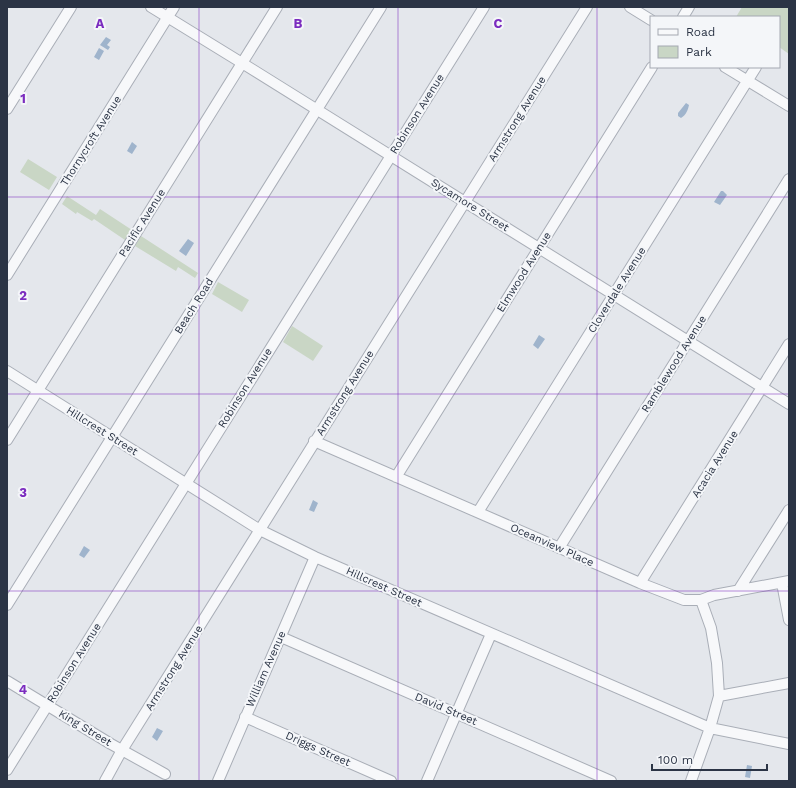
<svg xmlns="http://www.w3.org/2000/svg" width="796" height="788" font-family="'Work Sans',sans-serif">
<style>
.green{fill:#c9d6c5}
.water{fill:#9fb4cc}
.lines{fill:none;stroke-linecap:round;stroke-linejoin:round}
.minor-casing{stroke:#a9aeb7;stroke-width:12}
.minor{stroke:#f7f8fa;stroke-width:10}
.grid{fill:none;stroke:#7b2cbf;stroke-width:1;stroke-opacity:0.55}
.labels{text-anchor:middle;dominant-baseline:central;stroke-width:4;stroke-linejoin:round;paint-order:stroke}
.street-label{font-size:11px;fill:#2b3445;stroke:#f4f6f9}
.grid-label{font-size:13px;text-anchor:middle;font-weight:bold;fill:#7b2cbf;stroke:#f4f6f9;stroke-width:4;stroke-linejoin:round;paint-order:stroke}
</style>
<rect width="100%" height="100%" fill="#e4e7ec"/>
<path class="green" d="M 742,7 L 789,7 L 789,54 L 779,47 L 779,17 L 736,17 Z
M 28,159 L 57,177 L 49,190 L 20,172 Z
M 67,196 L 96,215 L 100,209 L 132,230 L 125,240 L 94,219 L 92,221 L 77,212 L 76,214 L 62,204 Z
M 141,236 L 198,273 L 195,278 L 178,267 L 176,271 L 135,246 Z
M 218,282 L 249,300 L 242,312 L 212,294 Z
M 292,326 L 323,346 L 313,361 L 283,342 Z"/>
<path class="water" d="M 106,37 L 111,40 L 107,45 L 110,47 L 108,50 L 100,45 Z
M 99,48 L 104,51 L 99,60 L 94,57 Z
M 686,103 L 689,105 C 688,110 686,115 681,118 L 678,116 L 678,113 Z
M 132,142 L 137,146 L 132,154 L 127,151 Z
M 721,191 L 723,191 L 727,195 L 720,205 L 714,202 Z
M 188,239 L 194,243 L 186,256 L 179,251 Z
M 539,335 L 545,339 L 538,349 L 533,345 Z
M 313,500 L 318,503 L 314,512 L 309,510 Z
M 84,546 L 90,550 L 84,558 L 79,555 Z
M 157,728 L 163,731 L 157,741 L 152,737 Z
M 747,765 L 752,766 L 750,778 L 745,777 Z"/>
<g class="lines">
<defs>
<path id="minor" d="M 151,7 L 242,63 L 789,404
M 630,7 L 651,20
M 683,17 L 689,7
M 725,67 L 789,106
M 7,109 L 71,7
M 7,275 L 174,7
M 7,371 L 260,530 L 315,557 L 710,728 L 789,744
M 7,440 L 277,7
M 314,441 L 640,583 L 684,600 L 701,600 L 711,628 L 717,663 L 719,696 L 710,728 L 691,781
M 396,477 L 652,67
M 478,512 L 756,67
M 559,548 L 789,179
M 640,583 L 789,344
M 782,583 L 789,620
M 738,591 L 789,510
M 701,600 L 714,595 L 789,581
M 7,605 L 381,7
M 281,637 L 611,781
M 7,681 L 111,744 L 165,774
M 719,696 L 789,683
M 245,717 L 391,781
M 7,770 L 484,7
M 105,781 L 122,750 L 587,7
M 218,781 L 315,557
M 427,781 L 491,634"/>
</defs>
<use href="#minor" class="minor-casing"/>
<use href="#minor" class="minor"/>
</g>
<path class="grid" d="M 199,7 L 199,781M 398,7 L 398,781M 597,7 L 597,781M 7,197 L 789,197M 7,394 L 789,394M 7,591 L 789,591"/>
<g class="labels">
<g class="street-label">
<text transform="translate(417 114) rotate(-58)">Robinson Avenue</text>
<text transform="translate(517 119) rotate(-58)">Armstrong Avenue</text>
<text transform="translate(91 141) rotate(-58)">Thornycroft Avenue</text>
<text transform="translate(470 205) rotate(32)">Sycamore Street</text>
<text transform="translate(142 223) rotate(-58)">Pacific Avenue</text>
<text transform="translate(524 272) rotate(-58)">Elmwood Avenue</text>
<text transform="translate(617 290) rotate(-58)">Cloverdale Avenue</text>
<text transform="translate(194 306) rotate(-58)">Beach Road</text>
<text transform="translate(674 364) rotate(-58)">Ramblewood Avenue</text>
<text transform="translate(245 388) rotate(-58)">Robinson Avenue</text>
<text transform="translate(345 393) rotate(-58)">Armstrong Avenue</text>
<text transform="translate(102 431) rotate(32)">Hillcrest Street</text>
<text transform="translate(715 464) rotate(-58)">Acacia Avenue</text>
<text transform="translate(552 545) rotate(24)">Oceanview Place</text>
<text transform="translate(384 587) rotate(24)">Hillcrest Street</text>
<text transform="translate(74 663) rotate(-58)">Robinson Avenue</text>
<text transform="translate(174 668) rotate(-58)">Armstrong Avenue</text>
<text transform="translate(266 669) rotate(-66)">William Avenue</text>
<text transform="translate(446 709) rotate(23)">David Street</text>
<text transform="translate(85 728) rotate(31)">King Street</text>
<text transform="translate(318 749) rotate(24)">Driggs Street</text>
</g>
</g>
<g class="grid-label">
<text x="100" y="28">A</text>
<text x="298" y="28">B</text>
<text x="498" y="28">C</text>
<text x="23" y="103">1</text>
<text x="23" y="300">2</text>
<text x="23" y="497">3</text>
<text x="23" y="694">4</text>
</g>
<rect width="796" height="788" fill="none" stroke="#2b3445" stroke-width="16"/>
<rect x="650" y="16" width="130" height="52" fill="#f4f6f9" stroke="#a4a8b1"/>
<rect x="658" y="29" width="20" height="6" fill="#f7f8fa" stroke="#a4a8b1"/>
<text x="686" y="36" font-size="12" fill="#2b3445">Road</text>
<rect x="658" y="46" width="20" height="12" fill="#c9d6c5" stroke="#a4a8b1"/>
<text x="686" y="56" font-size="12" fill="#2b3445">Park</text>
<path d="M652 764v6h115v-6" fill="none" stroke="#2b3445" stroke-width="2"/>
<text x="658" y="764" font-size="12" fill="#2b3445" stroke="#f4f6f9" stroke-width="3" paint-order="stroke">100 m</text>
</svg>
